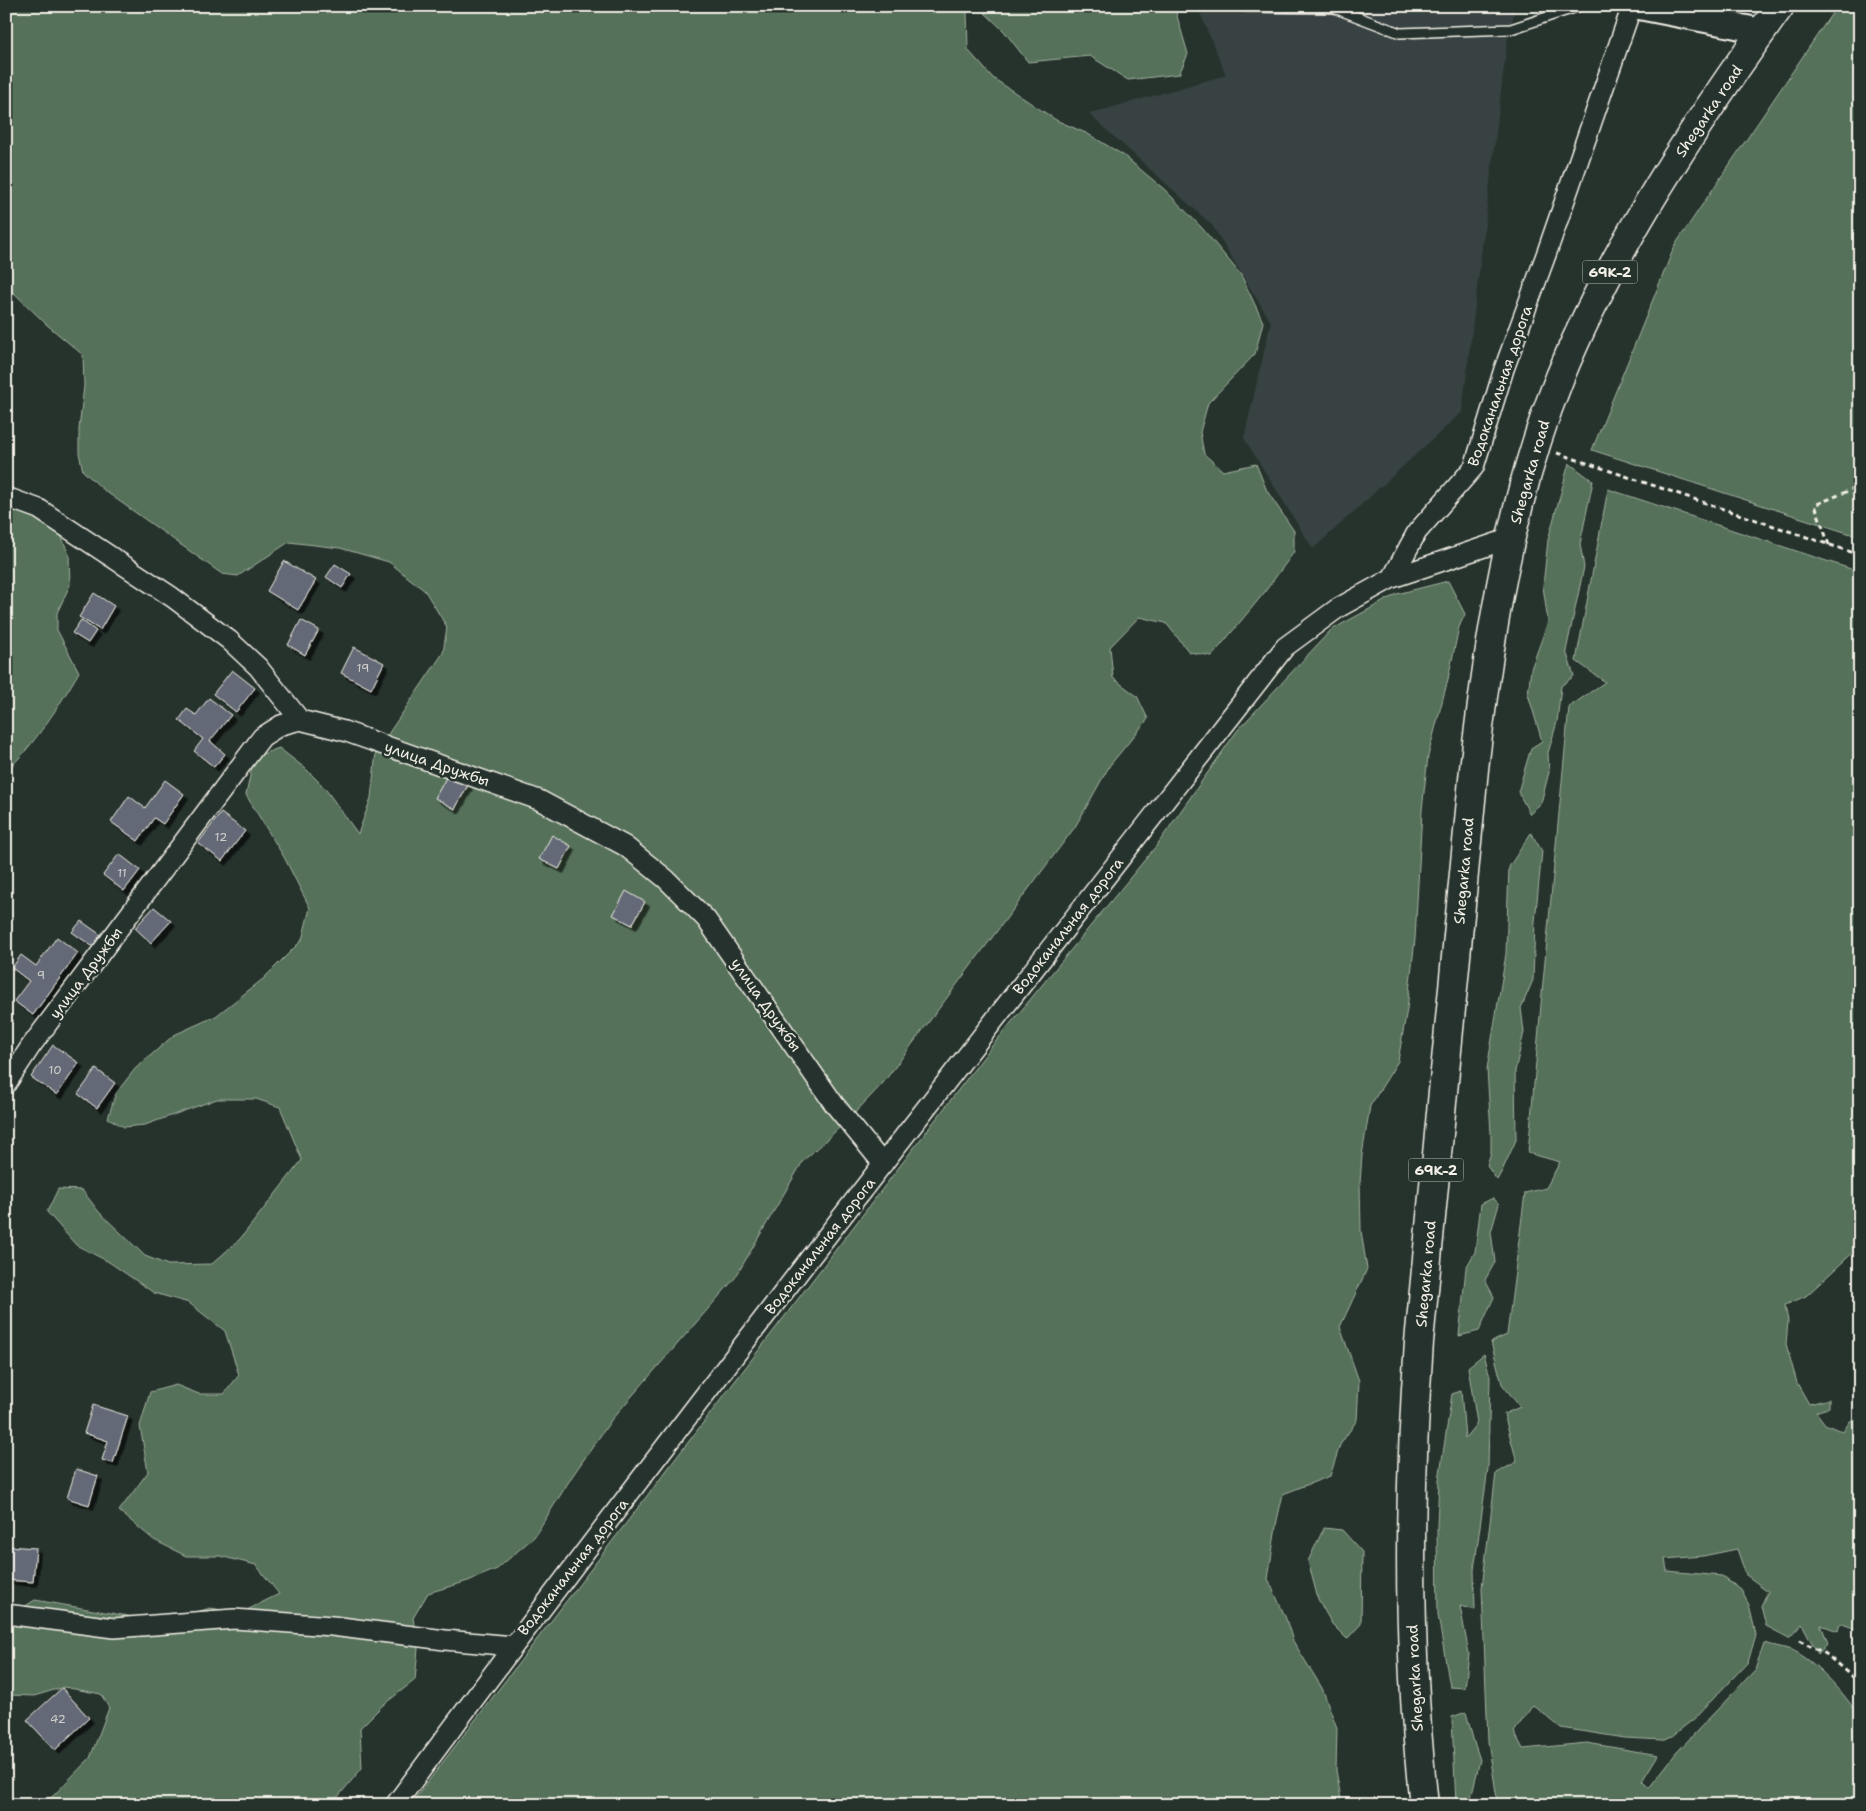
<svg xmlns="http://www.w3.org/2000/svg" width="1866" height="1811" font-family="'Shantell Sans',sans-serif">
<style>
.built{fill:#384343}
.green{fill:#54715a;stroke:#a4b1a1}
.building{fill:#636976;stroke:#f4f1e8;filter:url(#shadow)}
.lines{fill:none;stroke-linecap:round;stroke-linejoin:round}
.service-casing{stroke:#f4f1e8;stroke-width:12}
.minor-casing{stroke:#f4f1e8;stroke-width:22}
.tertiary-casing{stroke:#f4f1e8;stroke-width:28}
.primary-casing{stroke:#f4f1e8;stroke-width:31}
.path{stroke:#f4f1e8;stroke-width:3;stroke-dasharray:5 4;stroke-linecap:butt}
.service{stroke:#26332d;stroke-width:9}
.minor{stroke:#26332d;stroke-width:19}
.tertiary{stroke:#26332d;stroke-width:24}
.primary{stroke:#26332d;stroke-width:28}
.labels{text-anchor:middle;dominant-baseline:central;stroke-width:5;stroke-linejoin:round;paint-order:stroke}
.number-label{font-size:12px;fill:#d0cfcc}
.shield{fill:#26332d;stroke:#b6b8b0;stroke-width:1}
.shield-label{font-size:14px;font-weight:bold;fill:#f4f1e8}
.street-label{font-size:15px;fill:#f4f1e8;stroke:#26332d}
</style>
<defs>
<filter id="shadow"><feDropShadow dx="4.5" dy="4.5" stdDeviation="0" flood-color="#0009"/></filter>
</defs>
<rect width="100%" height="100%" fill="#26332d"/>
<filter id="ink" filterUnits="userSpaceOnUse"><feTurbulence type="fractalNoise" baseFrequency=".02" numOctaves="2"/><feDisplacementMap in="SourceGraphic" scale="10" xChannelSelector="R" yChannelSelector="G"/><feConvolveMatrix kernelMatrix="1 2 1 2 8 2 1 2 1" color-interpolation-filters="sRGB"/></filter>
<g filter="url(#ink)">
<path class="built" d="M 1197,6 L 1516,6 L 1507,42 L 1462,412 L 1313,549 L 1244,438 L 1271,322 L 1212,225 L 1089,114 L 1226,75 Z"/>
<path class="green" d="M 6,6 L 1174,6 L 1188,54 L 1179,74 L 1128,80 L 1090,56 L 1028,62 L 1004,31 L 982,10 L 967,12 L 968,50 L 993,78 L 1056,120 L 1088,134 L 1123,155 L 1165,190 L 1202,228 L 1241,275 L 1263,322 L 1255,354 L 1208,403 L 1200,432 L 1204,454 L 1223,471 L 1256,464 L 1267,491 L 1294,531 L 1294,552 L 1264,593 L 1212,656 L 1189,652 L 1166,623 L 1139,617 L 1110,647 L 1113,678 L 1137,696 L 1148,719 L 1110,765 L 1075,827 L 883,1083 L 850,1118 L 803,1161 L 735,1278 L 612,1419 L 573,1475 L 534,1537 L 497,1569 L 468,1581 L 428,1593 L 413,1618 L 418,1649 L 415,1680 L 383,1705 L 360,1728 L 362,1768 L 331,1805 L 38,1805 L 53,1796 L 90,1758 L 109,1708 L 101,1694 L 64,1687 L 34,1696 L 8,1695 L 6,1689 L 6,1618 L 35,1600 L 163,1622 L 210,1608 L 241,1613 L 279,1594 L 256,1565 L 220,1556 L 186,1556 L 154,1540 L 119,1511 L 148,1472 L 140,1426 L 150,1392 L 176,1385 L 199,1394 L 224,1394 L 239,1375 L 225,1331 L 189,1303 L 154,1293 L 109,1262 L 76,1245 L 47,1212 L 58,1189 L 82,1190 L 99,1212 L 145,1256 L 168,1265 L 212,1264 L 240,1239 L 302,1160 L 280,1107 L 256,1099 L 217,1099 L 145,1125 L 124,1127 L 108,1118 L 116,1093 L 135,1069 L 174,1035 L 216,1016 L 263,979 L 302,940 L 310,908 L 284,857 L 246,795 L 254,757 L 279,748 L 306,769 L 324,787 L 358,834 L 371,798 L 376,752 L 443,653 L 447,627 L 425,591 L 389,562 L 340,548 L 289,542 L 238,576 L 222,574 L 105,491 L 83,471 L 79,453 L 79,429 L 84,386 L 83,355 L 46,324 L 6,285 Z
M 1837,6 L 1860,6 L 1860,537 L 1592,450 L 1675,245 Z
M 1569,463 L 1593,481 L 1580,544 L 1584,567 L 1566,651 L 1574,676 L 1561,686 L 1557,722 L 1548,753 L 1549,772 L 1541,803 L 1530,814 L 1518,792 L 1531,748 L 1542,741 L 1528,694 L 1531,669 L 1548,622 L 1543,586 L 1548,540 Z
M 1608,489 L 1860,572 L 1860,1246 L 1806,1296 L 1785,1305 L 1788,1321 L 1786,1344 L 1797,1383 L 1809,1404 L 1829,1399 L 1829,1407 L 1816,1412 L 1825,1424 L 1843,1432 L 1850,1421 L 1860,1418 L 1860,1628 L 1858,1630 L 1840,1623 L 1838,1631 L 1821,1625 L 1828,1643 L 1818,1654 L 1802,1624 L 1789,1638 L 1766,1626 L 1761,1606 L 1768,1591 L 1746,1575 L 1737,1549 L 1703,1556 L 1665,1559 L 1667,1571 L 1722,1576 L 1741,1590 L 1749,1605 L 1756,1635 L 1748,1662 L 1695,1718 L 1672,1736 L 1663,1740 L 1625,1738 L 1561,1728 L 1533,1705 L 1514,1732 L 1523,1749 L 1587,1743 L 1658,1755 L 1642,1781 L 1649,1788 L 1677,1752 L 1755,1670 L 1764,1643 C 1774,1646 1789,1648 1798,1653 C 1821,1667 1846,1695 1860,1718 L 1860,1805 L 1498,1805 L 1488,1741 L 1482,1588 L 1496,1473 L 1517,1462 L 1504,1414 L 1520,1407 L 1502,1384 L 1491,1342 L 1507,1335 L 1525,1193 L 1546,1188 L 1560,1162 L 1528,1153 L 1542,993 L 1569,707 L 1605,682 L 1576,661 Z
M 6,499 L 57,525 L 69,555 L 70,585 L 57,613 L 57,630 L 79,672 C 61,703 33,747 6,771 Z
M 1448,581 L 1465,614 L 1459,627 L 1448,679 L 1428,756 L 1422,810 L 1415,939 L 1407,1009 L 1398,1061 L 1370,1106 L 1362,1155 L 1360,1183 L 1361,1231 L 1367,1269 L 1340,1327 L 1359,1381 L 1357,1420 L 1340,1445 L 1330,1476 L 1283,1494 L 1277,1520 L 1268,1579 L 1285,1616 L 1293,1641 L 1322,1688 L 1337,1728 L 1336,1770 L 1342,1805 L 410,1805 L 992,1046 L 1157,845 L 1237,731 L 1331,630 L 1397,594 Z
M 1531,833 L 1542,851 L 1535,921 L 1533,980 L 1521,1008 L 1524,1032 L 1515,1071 L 1516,1140 L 1502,1171 L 1497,1180 L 1487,1166 L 1491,1153 L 1491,1133 L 1487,1069 L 1506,954 L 1509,867 Z
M 1493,1198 L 1499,1204 L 1491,1232 L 1495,1262 L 1485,1280 L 1494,1297 L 1479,1331 L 1459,1336 L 1466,1268 L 1475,1252 L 1481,1204 Z
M 1484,1354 L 1490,1377 L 1488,1468 L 1474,1570 L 1475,1610 L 1460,1606 L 1469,1654 L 1465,1688 L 1450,1687 L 1438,1615 L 1437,1526 L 1439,1480 L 1452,1394 L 1461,1391 L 1465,1438 L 1477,1423 L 1468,1367 Z
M 1324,1528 L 1342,1530 L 1362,1552 L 1361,1624 L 1347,1639 L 1332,1624 L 1318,1599 L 1308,1561 Z
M 1466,1712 L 1473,1739 L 1480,1760 L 1470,1802 L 1471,1805 L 1456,1805 L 1452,1717 Z"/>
<path class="building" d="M 284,561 L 316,580 L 298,610 L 267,591 Z
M 335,564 L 351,574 L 342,588 L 326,577 Z
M 94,593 L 114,606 L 100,630 L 79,617 Z
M 81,620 L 96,631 L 88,643 L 72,633 Z
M 301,620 L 319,630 L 305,655 L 288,645 Z
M 354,647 L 384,663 L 371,689 L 341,673 Z
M 232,670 L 255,688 L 236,712 L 213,694 Z
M 209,698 L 231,715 L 210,741 L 225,754 L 214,767 L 194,751 L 203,739 L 179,720 L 187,709 L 196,715 Z
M 448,774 L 468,785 L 455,809 L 435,798 Z
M 165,780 L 184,794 L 163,824 L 154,818 L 138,841 L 111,822 L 129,796 L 145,808 Z
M 221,813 L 245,831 L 222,861 L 198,843 Z
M 552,835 L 571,846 L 559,869 L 539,859 Z
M 119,854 L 140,870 L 124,891 L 103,875 Z
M 626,891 L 645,902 L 632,925 L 613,915 Z
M 154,907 L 171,921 L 151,943 L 135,928 Z
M 81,921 L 101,935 L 93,947 L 72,932 Z
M 57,937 L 78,953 L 33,1015 L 14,1001 L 29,981 L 12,968 L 21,955 L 36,966 Z
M 53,1045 L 79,1063 L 57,1095 L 31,1077 Z
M 96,1069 L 115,1083 L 97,1108 L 78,1094 Z
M 93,1405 L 128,1416 L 113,1463 L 102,1460 L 108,1441 L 84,1433 Z
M 76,1469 L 98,1476 L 89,1505 L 67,1498 Z
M 7,1546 L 36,1548 L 33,1582 L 6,1580 Z
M 62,1688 L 89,1718 L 55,1750 L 27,1720 Z"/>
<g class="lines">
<defs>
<path id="service" d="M 1246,7 L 1334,8 L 1400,33 L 1511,29 L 1580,6"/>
<path id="minor" d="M 6,497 L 39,509 L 172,597 L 229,640 L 258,667 L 300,720
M 1392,578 L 1511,538
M 6,1084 L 31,1046 L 262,737 L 281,725 L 300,720 L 344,731 L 539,800 L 625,846 L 666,879 L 706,919 L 834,1104 L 883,1164
M 6,1614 L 114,1628 L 234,1619 L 332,1626 L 445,1640 L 513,1646
M 395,1805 C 685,1414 986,1031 1285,647 L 1338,608 L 1392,578 L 1417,532 L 1474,467 L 1504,369 L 1547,252 L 1632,6"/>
<path id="tertiary" d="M 1634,6 L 1762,31"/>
<path id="primary" d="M 1424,1805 C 1407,1651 1408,1496 1419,1342 L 1474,769 C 1489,637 1510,501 1560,377 C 1613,247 1698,120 1780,6"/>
</defs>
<use href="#service" class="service-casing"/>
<use href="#minor" class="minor-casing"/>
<use href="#tertiary" class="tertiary-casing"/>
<use href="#primary" class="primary-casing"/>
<path class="path" d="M 1557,453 L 1860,555
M 1829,545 L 1815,505 L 1860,486
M 1799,1640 L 1826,1654 L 1860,1684"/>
<use href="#service" class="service"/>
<use href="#minor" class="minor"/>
<use href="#tertiary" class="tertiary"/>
<use href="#primary" class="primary"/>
</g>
</g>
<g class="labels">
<g class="number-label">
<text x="363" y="668">19</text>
<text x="221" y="837">12</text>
<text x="122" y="873">11</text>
<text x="41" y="975">9</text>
<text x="55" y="1070">10</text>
<text x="58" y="1719">42</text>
</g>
<g class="shield">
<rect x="1582.5" y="260.5" width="55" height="23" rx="4"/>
<rect x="1408.5" y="1158.5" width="55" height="23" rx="4"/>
</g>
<g class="shield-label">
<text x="1610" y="272">69К-2</text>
<text x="1436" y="1170">69К-2</text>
</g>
<g class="street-label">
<text transform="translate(1709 111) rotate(-56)">Shegarka road</text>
<text transform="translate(1500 386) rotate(-71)">Водоканальная дорога</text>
<text transform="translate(1530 472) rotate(-74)">Shegarka road</text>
<text transform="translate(437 764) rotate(19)">улица Дружбы</text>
<text transform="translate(1464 871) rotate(-85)">Shegarka road</text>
<text transform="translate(1068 926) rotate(-52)">Водоканальная дорога</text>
<text transform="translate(86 973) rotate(-53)">улица Дружбы</text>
<text transform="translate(766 1005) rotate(55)">улица Дружбы</text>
<text transform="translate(820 1246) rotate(-52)">Водоканальная дорога</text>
<text transform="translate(1426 1274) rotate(-85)">Shegarka road</text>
<text transform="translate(573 1567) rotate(-52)">Водоканальная дорога</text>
<text transform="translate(1415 1678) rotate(-93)">Shegarka road</text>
</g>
</g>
<rect width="1866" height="1811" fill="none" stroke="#26332d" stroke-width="25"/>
<rect x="12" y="12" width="1841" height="1786" fill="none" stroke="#f4f1e8" stroke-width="2" filter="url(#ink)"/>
</svg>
